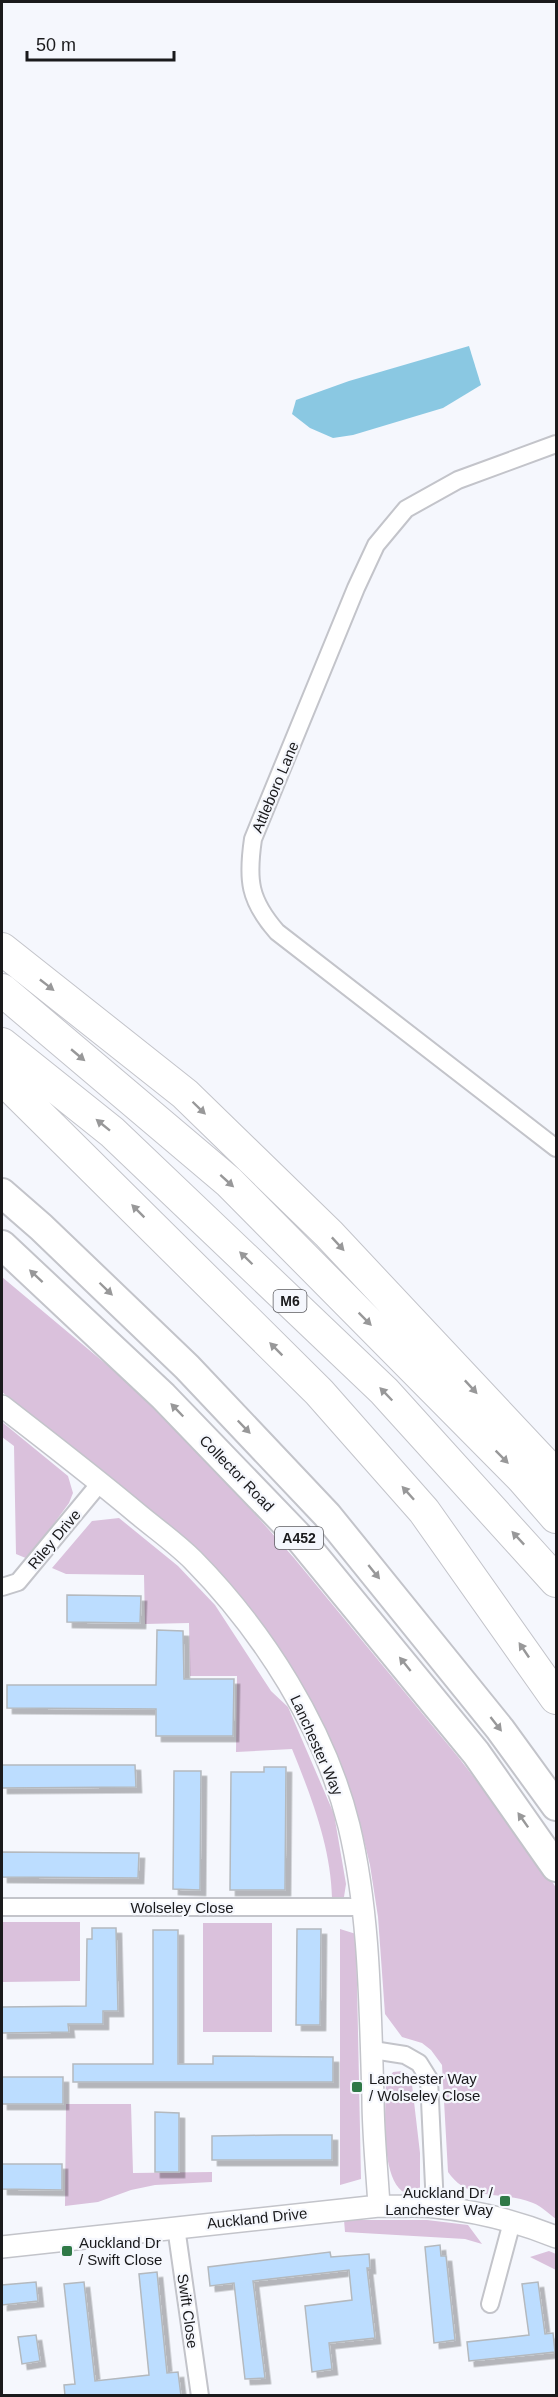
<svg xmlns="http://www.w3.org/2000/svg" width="558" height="2397" font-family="Helvetica,sans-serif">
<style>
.green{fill:#dac1dc}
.water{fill:#8ac8e2}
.building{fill:#bcddff;stroke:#b4b9be;stroke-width:1.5;filter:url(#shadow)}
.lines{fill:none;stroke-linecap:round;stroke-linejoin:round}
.minor-casing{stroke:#c3c4ca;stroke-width:20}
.tertiary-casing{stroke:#c3c4ca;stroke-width:24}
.trunk-casing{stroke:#c3c4ca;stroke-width:32}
.motorway-casing{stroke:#c3c4ca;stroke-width:34}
.minor{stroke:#fff;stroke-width:16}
.tertiary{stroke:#fff;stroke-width:21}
.trunk{stroke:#fff;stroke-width:28}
.motorway{stroke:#fff;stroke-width:32}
.oneway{fill:#989899}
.poi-dot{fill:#2f7947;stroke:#f5f7fd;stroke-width:2}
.labels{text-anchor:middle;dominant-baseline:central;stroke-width:4.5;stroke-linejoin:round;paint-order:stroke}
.shield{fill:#f5f7fd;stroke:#5c5c60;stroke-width:1.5}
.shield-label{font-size:14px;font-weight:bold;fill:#1a1a1c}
.street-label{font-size:15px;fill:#1a1a1c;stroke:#f5f7fd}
.poi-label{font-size:15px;fill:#1a1a1c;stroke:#f5f7fd;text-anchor:start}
</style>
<defs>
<filter id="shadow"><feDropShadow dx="5.5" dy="5.5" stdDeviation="0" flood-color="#0004"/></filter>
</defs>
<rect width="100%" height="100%" fill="#f5f7fd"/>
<path class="green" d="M 2,1277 L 168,1416 L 294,1558 L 459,1758 L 546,1871 L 556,1888 L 556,2219 C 549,2214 541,2206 533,2203 C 503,2190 469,2203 448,2172 L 442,2065 L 431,2050 L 422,2043 L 402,2037 L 385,2014 L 378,1917 L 370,1865 L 356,1808 L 319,1717 L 285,1660 L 95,1466 L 2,1392 Z
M 2,1422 L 68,1476 L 73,1493 L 69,1503 L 28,1559 L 16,1554 L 14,1446 L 2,1437 Z
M 119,1518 L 178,1566 L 215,1605 L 271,1691 L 288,1707 L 334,1814 L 346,1884 L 344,1897 L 332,1898 C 331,1847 311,1796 292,1749 L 236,1752 L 237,1676 L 190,1676 L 189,1623 L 145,1624 L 144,1575 L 66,1574 L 52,1568 L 92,1521 Z
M 2,1922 L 80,1922 L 80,1981 L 2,1982 Z
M 203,1923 L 272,1923 L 272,2032 L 203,2032 Z
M 340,1929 L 356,1934 L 361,2179 L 340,2185 Z
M 403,2071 L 411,2076 L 420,2153 L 420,2190 L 415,2195 C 377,2197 386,2106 386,2082 L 393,2072 Z
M 66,2104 L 131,2104 L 133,2173 L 212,2172 L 212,2182 L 155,2185 L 131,2190 L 98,2202 L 65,2206 Z
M 344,2220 L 427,2220 L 468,2225 L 482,2244 L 465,2239 L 345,2232 Z
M 549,2251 L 556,2254 L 556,2270 L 530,2257 Z"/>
<path class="water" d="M 469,346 L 481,385 L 443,408 L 353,435 L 333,438 L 310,428 L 292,414 L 296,400 L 349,381 Z"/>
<path class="building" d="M 67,1595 L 141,1596 L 140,1623 L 67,1622 Z
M 157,1630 L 183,1631 L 184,1679 L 234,1679 L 233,1736 L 156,1736 L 156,1709 L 7,1708 L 7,1685 L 156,1685 Z
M 2,1765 L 135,1765 L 136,1787 L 2,1788 Z
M 264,1767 L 286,1767 L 285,1890 L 230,1890 L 231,1772 L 264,1772 Z
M 174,1771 L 201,1771 L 200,1890 L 173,1889 Z
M 2,1852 L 139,1853 L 138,1878 L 2,1877 Z
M 92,1928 L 116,1928 L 118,2011 L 103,2011 L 103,2024 L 68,2024 L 69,2032 L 2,2033 L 2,2007 L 86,2006 L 87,1939 L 92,1939 Z
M 297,1929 L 321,1929 L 320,2025 L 296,2025 Z
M 153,1930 L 178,1930 L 178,2064 L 213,2064 L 213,2056 L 333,2057 L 333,2082 L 73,2082 L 73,2064 L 153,2064 Z
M 2,2077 L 63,2077 L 63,2104 L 2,2104 Z
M 155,2112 L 179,2113 L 179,2172 L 155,2172 Z
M 281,2135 L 332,2135 L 332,2160 L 212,2160 L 212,2136 Z
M 2,2164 L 62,2164 L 62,2190 L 2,2189 Z
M 440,2245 L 441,2256 L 446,2256 L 455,2340 L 434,2343 L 425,2247 Z
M 330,2252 L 331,2257 L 369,2254 L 370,2268 L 367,2268 L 375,2338 L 329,2343 L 332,2369 L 312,2372 L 305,2306 L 352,2300 L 349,2270 L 253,2281 L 265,2378 L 245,2379 L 234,2283 L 210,2286 L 208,2267 Z
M 157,2272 L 167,2373 L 178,2372 L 181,2396 L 65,2396 L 64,2385 L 75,2384 L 64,2284 L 84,2282 L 95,2381 L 149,2375 L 139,2274 Z
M 36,2282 L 38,2301 L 2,2305 L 2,2285 Z
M 538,2282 L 545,2334 L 553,2333 L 555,2352 L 469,2361 L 467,2342 L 529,2335 L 522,2284 Z
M 36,2335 L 40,2361 L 22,2364 L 18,2337 Z"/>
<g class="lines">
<defs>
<path id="minor" d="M 556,444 L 458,480 L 406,509 L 376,545 L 356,588 L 253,839 C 247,880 249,900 277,932 L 556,1148
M 2,1587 L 18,1582 L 100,1483
M 2,1907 L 362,1907
M 373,2050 L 405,2055 L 419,2063 L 429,2079 L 435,2207
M 176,2227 L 200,2396
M 490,2304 L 512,2222"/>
<path id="tertiary" d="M 2,1406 C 47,1441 94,1477 138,1514 C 156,1529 176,1543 193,1560 C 263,1631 325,1728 349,1826 C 370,1914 370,2008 373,2098 C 373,2134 377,2170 379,2206
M 2,2247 L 379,2206 C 398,2207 417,2205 435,2207 C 476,2211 519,2222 556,2237"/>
<path id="trunk" d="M 2,1193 L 41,1227 L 187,1367 L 327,1515 L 500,1729 L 556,1806
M 2,1245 L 163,1396 L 297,1535 L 476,1753 L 556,1867"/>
<path id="motorway" d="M 2,949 L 185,1094 L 329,1234 L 556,1476
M 2,990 L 229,1182 L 523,1479 L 556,1517
M 2,1044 L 112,1132 L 384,1391 L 556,1581
M 2,1078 L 319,1392 L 424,1511 L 556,1698"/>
</defs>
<use href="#minor" class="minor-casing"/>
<use href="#tertiary" class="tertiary-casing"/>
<use href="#trunk" class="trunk-casing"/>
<use href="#motorway" class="motorway-casing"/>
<use href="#minor" class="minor"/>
<use href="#tertiary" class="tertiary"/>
<use href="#trunk" class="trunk"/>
<use href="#motorway" class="motorway"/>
</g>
<defs><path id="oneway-solid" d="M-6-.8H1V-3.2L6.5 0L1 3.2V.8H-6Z" transform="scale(1.5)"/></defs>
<g class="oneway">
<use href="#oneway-solid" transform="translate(47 985) rotate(38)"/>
<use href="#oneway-solid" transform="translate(78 1055) rotate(40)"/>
<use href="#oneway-solid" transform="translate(199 1108) rotate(44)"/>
<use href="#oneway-solid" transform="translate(103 1125) rotate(-141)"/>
<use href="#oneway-solid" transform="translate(227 1181) rotate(42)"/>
<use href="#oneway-solid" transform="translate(138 1211) rotate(-135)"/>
<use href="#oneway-solid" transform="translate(338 1244) rotate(47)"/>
<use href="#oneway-solid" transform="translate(246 1258) rotate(-136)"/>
<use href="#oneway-solid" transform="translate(36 1276) rotate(-137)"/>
<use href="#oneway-solid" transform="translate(106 1289) rotate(44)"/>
<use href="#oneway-solid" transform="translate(365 1319) rotate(45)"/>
<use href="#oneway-solid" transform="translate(276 1349) rotate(-135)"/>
<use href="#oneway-solid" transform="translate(471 1387) rotate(47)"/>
<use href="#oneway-solid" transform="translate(386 1394) rotate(-134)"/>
<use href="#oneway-solid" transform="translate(177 1410) rotate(-134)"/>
<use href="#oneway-solid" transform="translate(244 1427) rotate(46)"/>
<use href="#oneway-solid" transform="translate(502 1457) rotate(45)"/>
<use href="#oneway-solid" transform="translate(408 1493) rotate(-132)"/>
<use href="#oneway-solid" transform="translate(518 1538) rotate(-133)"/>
<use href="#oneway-solid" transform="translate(374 1572) rotate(51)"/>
<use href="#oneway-solid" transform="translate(524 1650) rotate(-124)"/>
<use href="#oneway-solid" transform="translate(405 1664) rotate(-129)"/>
<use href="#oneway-solid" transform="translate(496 1724) rotate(52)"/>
<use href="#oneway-solid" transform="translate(523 1820) rotate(-125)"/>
</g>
<g class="poi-dot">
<rect x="351" y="2081" width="12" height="12" rx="3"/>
<rect x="499" y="2195" width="12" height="12" rx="3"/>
<rect x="61" y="2245" width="12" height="12" rx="3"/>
</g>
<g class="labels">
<g class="shield">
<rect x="273.5" y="1290" width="33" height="22" rx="4.5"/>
<rect x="275" y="1527" width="48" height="22" rx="4.5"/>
</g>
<g class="shield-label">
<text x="290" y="1301">M6</text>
<text x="299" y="1538">A452</text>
</g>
<g class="street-label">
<text transform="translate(275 787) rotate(-67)">Attleboro Lane</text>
<text transform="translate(237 1473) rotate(46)">Collector Road</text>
<text transform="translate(54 1539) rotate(-50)">Riley Drive</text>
<text transform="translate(317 1745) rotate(66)">Lanchester Way</text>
<text x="182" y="1907">Wolseley Close</text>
<text transform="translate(257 2218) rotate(-6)">Auckland Drive</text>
<text transform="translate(188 2311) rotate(82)">Swift Close</text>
</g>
<g class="poi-label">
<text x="369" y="2078">Lanchester Way<tspan x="369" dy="17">/ Wolseley Close</tspan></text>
<text x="493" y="2192" text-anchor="end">Auckland Dr /<tspan x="493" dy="17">Lanchester Way</tspan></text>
<text x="79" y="2242">Auckland Dr<tspan x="79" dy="17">/ Swift Close</tspan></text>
</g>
</g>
<rect width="558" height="2397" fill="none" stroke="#1a1a1c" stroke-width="6"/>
<path d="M27 51v9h147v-9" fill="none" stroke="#1a1a1c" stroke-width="3"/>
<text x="36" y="51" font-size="18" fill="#1a1a1c" stroke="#f5f7fd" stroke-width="4.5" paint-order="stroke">50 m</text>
</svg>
